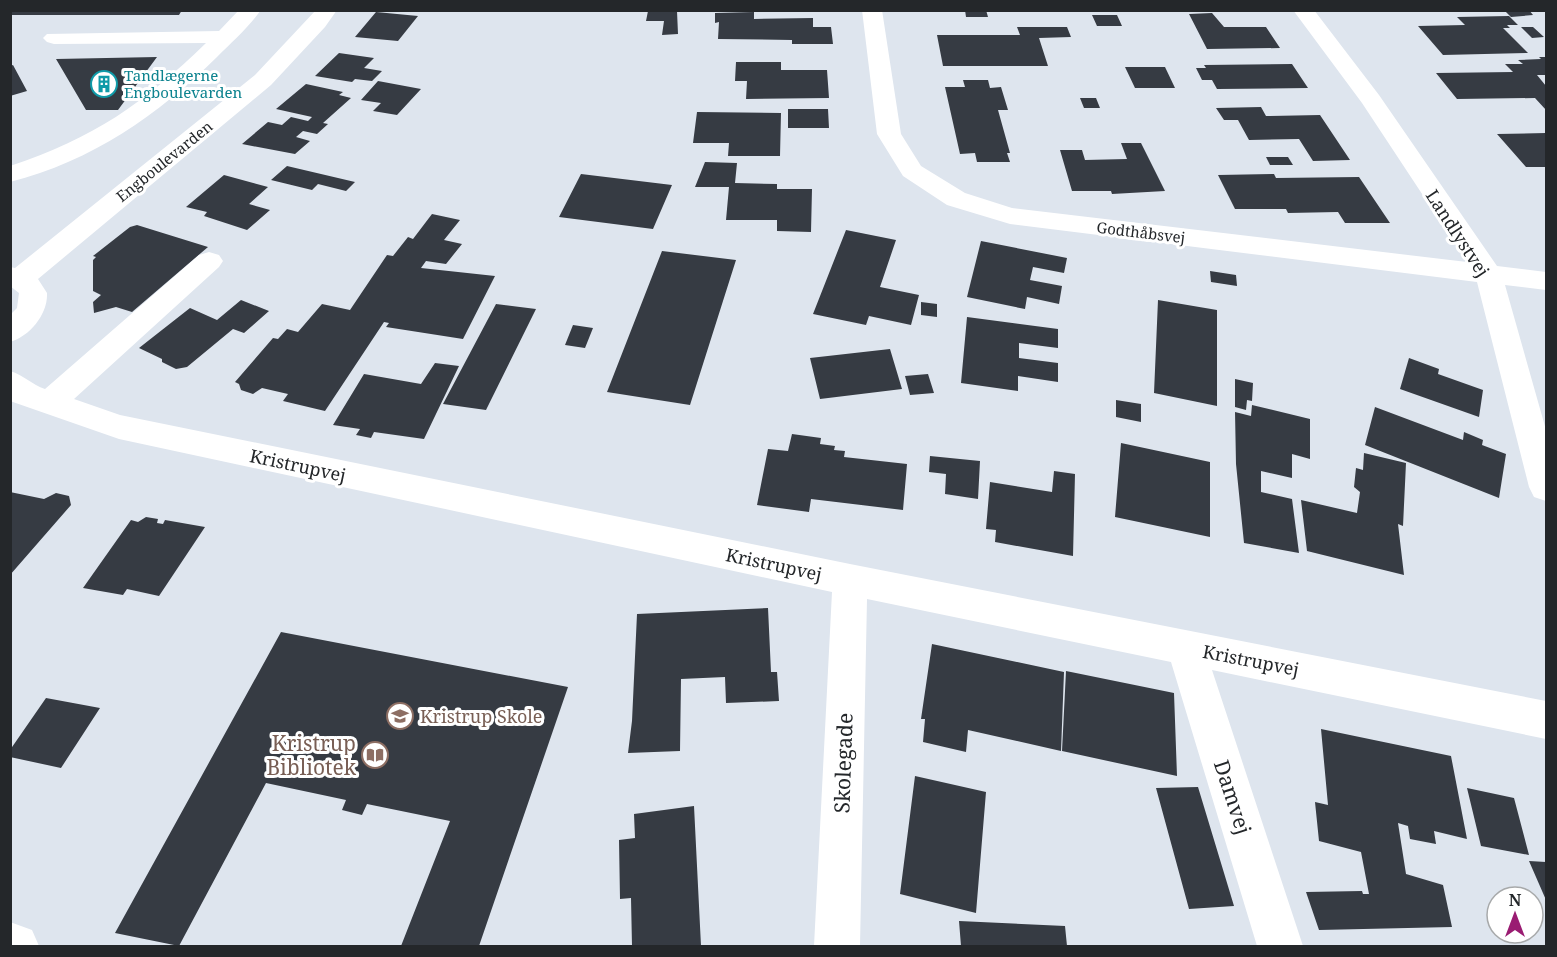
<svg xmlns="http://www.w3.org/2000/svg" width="1557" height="957" font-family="'Noto Serif',serif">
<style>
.building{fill:#363b43}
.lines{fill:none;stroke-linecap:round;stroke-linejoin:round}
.minor{fill:#fff;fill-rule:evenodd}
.labels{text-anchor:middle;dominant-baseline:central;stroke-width:6;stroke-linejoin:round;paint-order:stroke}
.far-culture-label{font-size:15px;fill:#0d838f;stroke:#fff;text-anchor:start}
.far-street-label{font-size:15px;fill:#24272a;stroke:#fff}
.street-label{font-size:18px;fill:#24272a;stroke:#fff}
.education-label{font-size:18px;fill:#785e54;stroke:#fff;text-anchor:start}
.near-education-label{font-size:21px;fill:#785e54;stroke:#fff;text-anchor:end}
.near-street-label{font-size:21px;fill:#24272a;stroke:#fff}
</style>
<rect width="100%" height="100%" fill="#dee5ee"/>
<path class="building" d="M 10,10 L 182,10 L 179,15 L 10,15 Z
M 965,10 L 986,10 L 988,17 L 966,17 Z
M 1504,10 L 1529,10 L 1533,15 L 1511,17 Z
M 648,11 L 677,11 L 678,34 L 662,35 L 664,21 L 646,21 Z
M 376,12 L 418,16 L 398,41 L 355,37 Z
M 754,12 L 754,19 L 813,18 L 813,27 L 831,27 L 833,44 L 792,44 L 792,40 L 718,39 L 719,22 L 715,23 L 715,13 Z
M 1212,13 L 1224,27 L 1266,27 L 1280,48 L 1207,49 L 1189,14 Z
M 1092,15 L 1117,15 L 1122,26 L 1097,26 Z
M 1509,16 L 1518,25 L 1507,25 L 1510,28 L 1503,28 L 1528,53 L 1443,55 L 1418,26 L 1465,25 L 1457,17 Z
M 1017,27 L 1067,27 L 1071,37 L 1039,38 L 1048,66 L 943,66 L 937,35 L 1020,35 Z
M 1521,27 L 1533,27 L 1544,37 L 1532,38 Z
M 339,53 L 374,58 L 364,68 L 382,71 L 372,81 L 355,79 L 352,82 L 315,76 Z
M 157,57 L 118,110 L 86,110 L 56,59 Z
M 1539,57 L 1546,57 L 1546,75 L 1537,75 L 1546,86 L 1546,110 L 1535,98 L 1457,99 L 1436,73 L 1513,72 L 1505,64 L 1523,64 L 1518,60 L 1541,59 Z
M 736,62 L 781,62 L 781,70 L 827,70 L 829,98 L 746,99 L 747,81 L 735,81 Z
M 1292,64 L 1308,88 L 1217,89 L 1212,80 L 1202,80 L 1196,68 L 1206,68 L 1204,65 Z
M 13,65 L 27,91 L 10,96 L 10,66 Z
M 1125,67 L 1165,67 L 1175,88 L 1135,88 Z
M 963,80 L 988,80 L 990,88 L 1001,87 L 1008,110 L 998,110 L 1010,153 L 1007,153 L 1010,162 L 977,162 L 975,153 L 960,154 L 945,87 L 965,87 Z
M 378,81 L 421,89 L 397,115 L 373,111 L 381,103 L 361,100 Z
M 306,84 L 343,92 L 339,95 L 351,98 L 323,123 L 328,124 L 317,134 L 303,131 L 296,137 L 310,141 L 295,154 L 242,144 L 268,122 L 282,125 L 291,117 L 308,121 L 312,117 L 276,109 Z
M 1080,98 L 1096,98 L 1100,108 L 1084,108 Z
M 1261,107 L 1266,116 L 1320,115 L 1350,160 L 1313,161 L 1299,139 L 1249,140 L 1238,120 L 1224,120 L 1216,108 Z
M 788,109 L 828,109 L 829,128 L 788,128 Z
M 697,112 L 781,113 L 780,156 L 728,156 L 729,143 L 693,143 Z
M 1546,133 L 1546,162 L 1545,162 L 1546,167 L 1526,167 L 1497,134 Z
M 1121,143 L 1141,143 L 1165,191 L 1112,194 L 1111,191 L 1072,191 L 1060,150 L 1082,150 L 1085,160 L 1127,159 Z
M 1266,157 L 1288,157 L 1293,165 L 1270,165 Z
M 705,162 L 737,163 L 735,183 L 777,184 L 777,189 L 812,189 L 811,232 L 777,231 L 777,220 L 726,220 L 729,187 L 695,187 Z
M 287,166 L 355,182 L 346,191 L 318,184 L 312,190 L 271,180 Z
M 581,174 L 672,185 L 653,229 L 559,217 Z
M 1274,174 L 1276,178 L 1359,177 L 1390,223 L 1345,223 L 1338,212 L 1288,213 L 1286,209 L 1235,209 L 1218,175 Z
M 224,175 L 268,187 L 249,204 L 270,210 L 247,230 L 204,216 L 207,212 L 186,207 Z
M 432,214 L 460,220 L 444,240 L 462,244 L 446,264 L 426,261 L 421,268 L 495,276 L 463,339 L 386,327 L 389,323 L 384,322 L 325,411 L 283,401 L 288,394 L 262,388 L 253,394 L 241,390 L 239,384 L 235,382 L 273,338 L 278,339 L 287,329 L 298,332 L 322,304 L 350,310 L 387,255 L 393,256 L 408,237 L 413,239 Z
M 137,225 L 208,247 L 132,312 L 116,307 L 94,313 L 93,302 L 101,295 L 93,291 L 93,260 L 96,257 L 93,256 L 130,227 Z
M 846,230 L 896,240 L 880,287 L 919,295 L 911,325 L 869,316 L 866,325 L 813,314 Z
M 981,241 L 1067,258 L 1064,273 L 1033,267 L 1030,280 L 1062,286 L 1059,304 L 1027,297 L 1025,309 L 967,297 Z
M 662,251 L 736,260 L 690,405 L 607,392 Z
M 1210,271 L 1236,275 L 1237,286 L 1211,282 Z
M 241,300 L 269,311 L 244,333 L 233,329 L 187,367 L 176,369 L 162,362 L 162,359 L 139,348 L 190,308 L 217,320 Z
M 1158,300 L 1217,310 L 1217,406 L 1154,393 Z
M 921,302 L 937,304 L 937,317 L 921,315 Z
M 496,304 L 536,309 L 486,410 L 443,404 Z
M 967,317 L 1058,329 L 1058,348 L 1019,343 L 1019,358 L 1058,363 L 1058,382 L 1018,376 L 1018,391 L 961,383 Z
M 573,325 L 593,328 L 585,348 L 565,345 Z
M 890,349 L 902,389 L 820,399 L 810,358 Z
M 1409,358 L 1439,369 L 1438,374 L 1483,390 L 1479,417 L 1400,389 Z
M 435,363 L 459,366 L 424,439 L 374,432 L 371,438 L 356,435 L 360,429 L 333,425 L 364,374 L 421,384 Z
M 928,374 L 934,393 L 910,395 L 905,376 Z
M 1235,379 L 1253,383 L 1252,401 L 1247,400 L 1246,410 L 1235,407 Z
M 1116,400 L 1141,404 L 1141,422 L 1116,417 Z
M 1252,405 L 1310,419 L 1310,459 L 1292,454 L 1292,478 L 1261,471 L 1261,492 L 1292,499 L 1299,553 L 1244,543 L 1236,464 L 1235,412 L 1251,416 Z
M 1375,407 L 1463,440 L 1464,432 L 1483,440 L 1482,445 L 1506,454 L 1499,498 L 1365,445 Z
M 792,434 L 821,438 L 820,444 L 835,446 L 834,450 L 845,451 L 844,457 L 907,464 L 903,510 L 811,499 L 809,512 L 757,505 L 768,449 L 788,451 Z
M 1121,443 L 1210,462 L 1210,537 L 1115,517 Z
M 1364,453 L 1406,463 L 1403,526 L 1398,524 L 1404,575 L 1307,551 L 1301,500 L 1357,513 L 1360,492 L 1354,487 L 1356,468 L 1363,470 Z
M 930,456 L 980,461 L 978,499 L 945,494 L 946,474 L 929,472 Z
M 1054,471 L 1075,474 L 1073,556 L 995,542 L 996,530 L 986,529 L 990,482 L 1052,492 Z
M 10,492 L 44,499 L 56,493 L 69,496 L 71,505 L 10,575 Z
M 146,517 L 158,519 L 157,523 L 163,524 L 165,520 L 205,527 L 159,596 L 127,589 L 123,595 L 83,588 L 131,520 L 138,522 Z
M 768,608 L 771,672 L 777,672 L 779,701 L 726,703 L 725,677 L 681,679 L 680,751 L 628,753 L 632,721 L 637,614 Z
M 281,632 L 568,687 L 479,946 L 401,946 L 450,821 L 367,804 L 362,815 L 342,810 L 346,800 L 266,783 L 179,946 L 115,933 Z
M 932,644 L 1064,672 L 1061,751 L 968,730 L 966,752 L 923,742 L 925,719 L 921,719 Z
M 1066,671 L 1174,693 L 1177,776 L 1062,751 Z
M 46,698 L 100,708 L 61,768 L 10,757 L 10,750 Z
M 1321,729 L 1451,756 L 1467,839 L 1434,831 L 1436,844 L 1410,839 L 1408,826 L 1398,823 L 1406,874 L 1443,885 L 1452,927 L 1319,930 L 1306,892 L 1362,891 L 1363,894 L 1369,894 L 1361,852 L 1319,841 L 1315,802 L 1328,805 Z
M 915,776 L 986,792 L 976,913 L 900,894 Z
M 1198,787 L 1234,906 L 1189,909 L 1156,788 Z
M 1467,788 L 1514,798 L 1529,855 L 1481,846 Z
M 694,806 L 701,946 L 632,946 L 631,898 L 620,899 L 619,840 L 635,838 L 634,814 Z
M 1529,861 L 1546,862 L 1546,900 Z
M 959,921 L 1065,926 L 1067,946 L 961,946 Z"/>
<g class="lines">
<path class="minor" d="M 239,10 L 261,10 C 248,28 232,42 217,57 C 158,115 92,161 10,182 L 10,166 C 94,138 143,104 206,43 L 54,44 L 47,42 L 43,38 L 47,34 L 219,31 Z
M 316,10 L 337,10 L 325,27 L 271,85 L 38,279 L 47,293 C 48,314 30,336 10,342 L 10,315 L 17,308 L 19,293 L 10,286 L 10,267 L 15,268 L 255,75 Z
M 862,10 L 882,10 L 901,134 L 921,166 L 965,193 L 1012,208 L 1467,262 L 1362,103 L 1293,10 L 1314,10 L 1379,95 L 1497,266 L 1546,272 L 1546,290 L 1505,285 L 1546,430 L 1546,501 L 1534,497 L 1529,487 L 1477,282 L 1010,224 L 947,205 L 903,176 L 877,134 Z
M 209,252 L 219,255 L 223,261 L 219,267 L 74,399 L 120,415 L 850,564 L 1546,701 L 1546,739 L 1212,670 L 1303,946 L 1257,946 L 1171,662 L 867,599 L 860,946 L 814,946 L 832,592 L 119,439 L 10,401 L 10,371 C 24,375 32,385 45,389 L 199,255 Z
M 10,922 L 32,930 L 39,946 L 10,946 Z"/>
</g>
<defs>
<symbol id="building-ring" viewBox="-11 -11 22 22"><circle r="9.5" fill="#fff" stroke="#0f9aa8" stroke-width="1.5"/><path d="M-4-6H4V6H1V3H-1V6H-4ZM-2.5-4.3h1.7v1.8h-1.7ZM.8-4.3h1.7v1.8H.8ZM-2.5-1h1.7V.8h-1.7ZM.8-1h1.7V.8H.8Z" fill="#0f9aa8"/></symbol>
<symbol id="school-ring" viewBox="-11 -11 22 22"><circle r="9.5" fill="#fff" stroke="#8d6e63" stroke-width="1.5"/><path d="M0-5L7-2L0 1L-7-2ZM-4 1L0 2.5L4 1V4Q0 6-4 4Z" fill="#8d6e63"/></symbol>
<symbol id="library-ring" viewBox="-11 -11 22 22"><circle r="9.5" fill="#fff" stroke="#8d6e63" stroke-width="1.5"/><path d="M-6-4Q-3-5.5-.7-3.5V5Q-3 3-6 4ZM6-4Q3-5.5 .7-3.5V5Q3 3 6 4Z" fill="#8d6e63"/></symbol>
</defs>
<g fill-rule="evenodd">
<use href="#building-ring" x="89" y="69" width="30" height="30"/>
<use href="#school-ring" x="385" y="701" width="30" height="30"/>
<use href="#library-ring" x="360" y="740" width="30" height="30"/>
</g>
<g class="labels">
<g class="far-culture-label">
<text x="124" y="75">Tandlægerne<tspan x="124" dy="17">Engboulevarden</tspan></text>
</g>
<g class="far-street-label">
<text transform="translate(164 161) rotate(-39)">Engboulevarden</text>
<text transform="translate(1141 232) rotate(7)">Godthåbsvej</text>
</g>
<g class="street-label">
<text transform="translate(1458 233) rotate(57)">Landlystvej</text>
<text transform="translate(298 465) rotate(12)">Kristrupvej</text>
<text transform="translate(774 564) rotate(12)">Kristrupvej</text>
<text transform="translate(1251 660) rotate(11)">Kristrupvej</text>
</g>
<g class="education-label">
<text x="420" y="716">Kristrup Skole</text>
</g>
<g class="near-education-label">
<text x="356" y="743">Kristrup<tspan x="356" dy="24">Bibliotek</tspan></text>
</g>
<g class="near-street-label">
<text transform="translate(843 763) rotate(-88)">Skolegade</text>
<text transform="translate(1233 797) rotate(72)">Damvej</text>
</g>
</g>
<rect width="1557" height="957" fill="none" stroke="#24272a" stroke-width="24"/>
<g transform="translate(1515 915)"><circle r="28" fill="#ffffff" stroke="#a7a9aa" stroke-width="1.5"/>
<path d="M0-4.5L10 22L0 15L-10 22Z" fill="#9a1c72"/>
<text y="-9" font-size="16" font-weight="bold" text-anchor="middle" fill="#24272a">N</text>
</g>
</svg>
